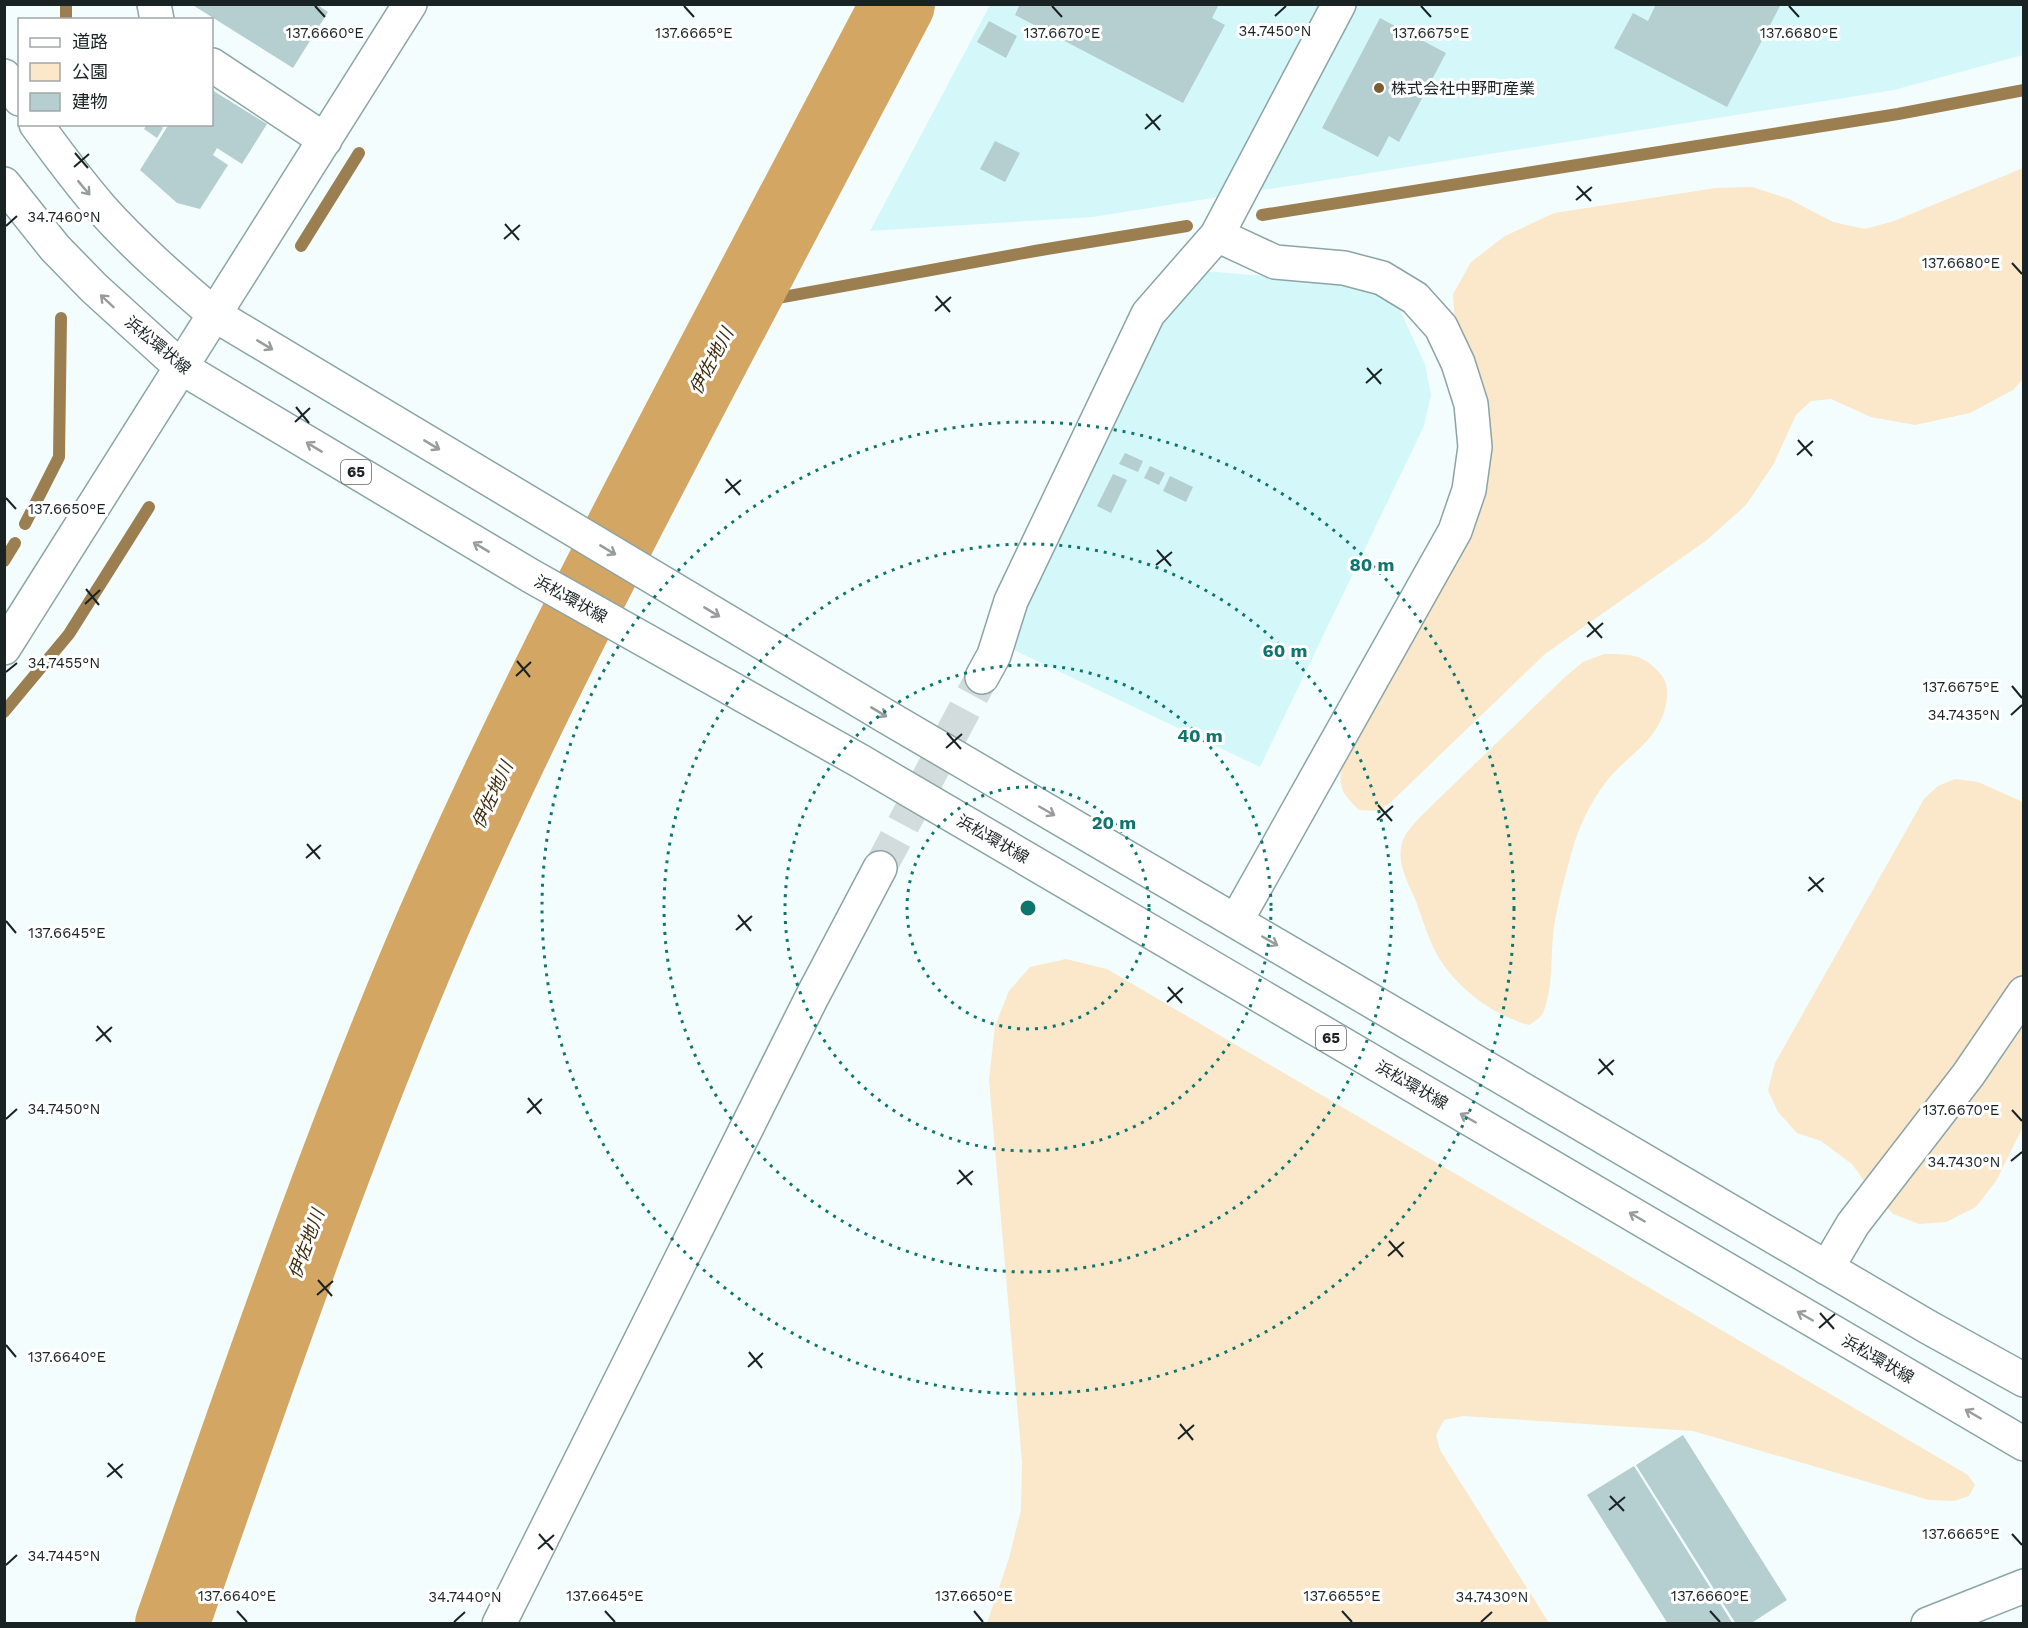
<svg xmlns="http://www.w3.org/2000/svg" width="2028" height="1628" font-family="'Work Sans','Noto Sans JP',sans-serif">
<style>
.built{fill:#d4f8f9}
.green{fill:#fbe7ca}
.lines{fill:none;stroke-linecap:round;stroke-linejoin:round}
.stream{stroke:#9c7f50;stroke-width:12}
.river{stroke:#d3a663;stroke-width:74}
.building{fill:#b5cecf}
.minor-tunnel{stroke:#d2dcdd;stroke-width:33;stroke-dasharray:33 16;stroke-linecap:butt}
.minor-casing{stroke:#8ca4a5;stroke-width:36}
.major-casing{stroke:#8ca4a5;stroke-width:36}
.minor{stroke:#fff;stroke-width:33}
.major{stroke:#fff;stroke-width:33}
.oneway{stroke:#989c9c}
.ticks{fill:none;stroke:#1a2323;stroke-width:2}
.ring{fill:none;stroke:#0f766e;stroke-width:3;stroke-dasharray:3 6}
.poi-dot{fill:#7a5d30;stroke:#fff;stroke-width:2}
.labels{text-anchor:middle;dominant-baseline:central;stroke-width:6;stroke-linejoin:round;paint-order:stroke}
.shield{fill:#fff;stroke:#5f6565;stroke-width:1.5}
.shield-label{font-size:15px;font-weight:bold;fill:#1a2323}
.poi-label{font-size:16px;fill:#1a2323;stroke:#fff;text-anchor:start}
.street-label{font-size:16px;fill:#1a2323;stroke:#fff}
.water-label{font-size:18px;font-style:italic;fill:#3d2b0c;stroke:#fff}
.ticks-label{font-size:15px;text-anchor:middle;fill:#1a2323;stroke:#fff;stroke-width:6;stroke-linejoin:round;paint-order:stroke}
.centre{fill:#0f766e;stroke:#fff;stroke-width:3}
.ring-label{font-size:18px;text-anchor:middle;font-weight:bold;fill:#0f766e;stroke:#fff;stroke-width:6;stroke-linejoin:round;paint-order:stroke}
</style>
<rect width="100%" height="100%" fill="#f3fdfe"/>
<path class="built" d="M 990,5 L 2023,5 L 2023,55 L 1894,90 L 1093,217 L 870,231 Z
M 1205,271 L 1342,283 L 1376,292 L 1398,306 L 1425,364 L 1431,395 L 1424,426 L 1260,767 L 1012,649 L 1025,606 L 1161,322 Z"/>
<path class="green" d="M 2023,168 L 2023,379 L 2013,390 L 1970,413 L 1915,425 L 1871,417 L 1831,399 L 1811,401 L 1796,415 L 1773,465 L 1746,505 L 1707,540 L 1545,654 L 1393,800 L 1379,811 L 1359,810 C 1340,792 1337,785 1344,759 L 1468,537 L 1453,294 L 1471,262 L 1505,236 L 1554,213 L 1716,188 L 1752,187 L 1789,199 L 1833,222 L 1865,229 L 1894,221 Z
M 1604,654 C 1627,654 1641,653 1658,671 C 1667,680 1669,691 1666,704 C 1659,741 1627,755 1606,782 C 1591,801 1578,828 1572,851 C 1565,876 1558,902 1554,927 C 1550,955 1554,986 1543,1013 C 1540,1018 1535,1021 1529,1025 C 1492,1015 1455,987 1436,953 C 1428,937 1422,918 1416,901 C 1409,885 1398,866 1401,848 C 1402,836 1412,826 1420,817 L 1565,677 L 1583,662 Z
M 1955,779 L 1978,782 L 2023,802 L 2023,1127 L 1996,1181 L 1976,1207 L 1946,1222 L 1919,1224 L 1893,1214 L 1871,1190 L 1852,1164 L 1821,1141 L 1797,1133 L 1778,1112 L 1768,1090 L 1775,1063 L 1924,799 L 1938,786 Z
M 1066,959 L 1107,969 L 1968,1475 L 1975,1485 L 1969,1496 L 1954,1501 L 1929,1500 L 1693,1431 L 1463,1416 L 1444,1420 L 1436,1435 L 1440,1450 L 1549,1623 L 987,1623 L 1009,1558 L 1021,1510 L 1022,1462 L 989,1080 L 995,1026 L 1009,991 L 1030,967 Z"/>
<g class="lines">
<path class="stream" d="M 66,20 L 66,4
M 1262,215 L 1898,114 L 2024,90
M 301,246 L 359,153
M 740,305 L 1035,251 L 1187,226
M 25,524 L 59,457 L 61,318
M 4,561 L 15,543
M 4,712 L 69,634 L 149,507"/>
<path class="river" d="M 172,1624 C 255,1388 335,1150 434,921 C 513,740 603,566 694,392 C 762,263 830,134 898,4"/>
</g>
<path class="building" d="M 191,4 L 316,4 L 328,12 L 293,68 Z
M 1020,4 L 1219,4 L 1212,18 L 1225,25 L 1183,103 L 1015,15 Z
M 1656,4 L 1781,4 L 1727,107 L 1614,48 L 1633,13 L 1648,21 Z
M 1380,18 L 1446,53 L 1399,142 L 1389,136 L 1378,157 L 1322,128 Z
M 989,21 L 1017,36 L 1006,58 L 977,42 Z
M 212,90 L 267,124 L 242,164 L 217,148 L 213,155 L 228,165 L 200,209 L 177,203 L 140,170 L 169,124 L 212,124 Z
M 147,124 L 159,124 L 163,128 L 157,138 L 144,129 Z
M 995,141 L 1020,153 L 1005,182 L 980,169 Z
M 1125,453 L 1143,461 L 1138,472 L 1119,464 Z
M 1150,466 L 1165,473 L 1159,485 L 1144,478 Z
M 1113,474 L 1127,480 L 1111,513 L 1097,506 Z
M 1170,476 L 1193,487 L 1186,502 L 1163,491 Z
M 1683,1435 L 1787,1600 L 1750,1624 L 1736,1624 L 1636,1465 Z
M 1634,1466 L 1733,1624 L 1668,1624 L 1587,1495 Z"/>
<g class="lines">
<path class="minor-tunnel" d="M 880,868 L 982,677"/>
<defs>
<path id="minor" d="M 154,4 L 157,20
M 212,65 L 325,140
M 1217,235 L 1275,262 L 1344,268 L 1382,278 L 1415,298 L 1441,327 L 1458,363 L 1471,404 L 1475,447 L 1469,490 L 1455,531 L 1236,921
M 4,648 L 410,4
M 982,677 L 994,655 L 1011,601 L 1148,314 L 1217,235 L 1339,4
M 1827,1268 L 1853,1224 L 1968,1075 L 2024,993
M 499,1624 L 812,997 L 880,868
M 1928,1624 L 2024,1586"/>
<path id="major" d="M 4,76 L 20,99
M 36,124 C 57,153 78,181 101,208 C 136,247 175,281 215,315 L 887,717 L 1928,1327 L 2024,1380
M 4,184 L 55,248 L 94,288 L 182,368 L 531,576 L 860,761 L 2024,1444"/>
</defs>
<use href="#minor" class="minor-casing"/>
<use href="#major" class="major-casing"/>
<use href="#minor" class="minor"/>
<use href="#major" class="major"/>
</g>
<defs><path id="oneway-shaft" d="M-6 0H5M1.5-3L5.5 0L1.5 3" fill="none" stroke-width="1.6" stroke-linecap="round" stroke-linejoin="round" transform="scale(1.5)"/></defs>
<g class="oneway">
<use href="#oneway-shaft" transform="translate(84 188) rotate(50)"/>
<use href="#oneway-shaft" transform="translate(107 301) rotate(-137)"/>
<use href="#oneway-shaft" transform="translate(265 345) rotate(31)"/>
<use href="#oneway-shaft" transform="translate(432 445) rotate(31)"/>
<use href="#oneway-shaft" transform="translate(314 447) rotate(-149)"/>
<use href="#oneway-shaft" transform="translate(481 547) rotate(-149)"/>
<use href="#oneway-shaft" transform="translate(608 550) rotate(31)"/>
<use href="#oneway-shaft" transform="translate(712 612) rotate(31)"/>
<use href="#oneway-shaft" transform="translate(879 712) rotate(31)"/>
<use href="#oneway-shaft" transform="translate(1047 811) rotate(30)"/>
<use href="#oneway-shaft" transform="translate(1270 941) rotate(30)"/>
<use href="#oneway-shaft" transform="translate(1468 1118) rotate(-150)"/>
<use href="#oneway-shaft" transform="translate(1637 1217) rotate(-150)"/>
<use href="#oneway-shaft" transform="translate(1805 1316) rotate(-150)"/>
<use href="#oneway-shaft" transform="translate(1973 1414) rotate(-150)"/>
</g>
<path class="ticks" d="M 315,6 L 325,17M 684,6 L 694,17M 1052,6 L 1062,17M 1421,6 L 1431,17M 1789,6 L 1799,17M 1275,16 L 1286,6M 1146,114 L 1160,130M 1145,129 L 1161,115M 75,153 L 88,168M 74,167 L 89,154M 1577,186 L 1591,201M 1576,200 L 1592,187M 505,224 L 519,240M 6,226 L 17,216M 504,239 L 520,225M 2012,263 L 2022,274M 936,296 L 950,312M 935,311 L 951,297M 1367,368 L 1381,384M 1366,383 L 1382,369M 296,407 L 309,423M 295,422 L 310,408M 1798,440 L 1812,456M 1797,455 L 1813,441M 726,479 L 740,495M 725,493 L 741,480M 6,498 L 16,509M 1157,550 L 1171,566M 1156,565 L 1172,552M 86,589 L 99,605M 85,604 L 100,590M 1588,622 L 1602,638M 1587,637 L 1603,623M 517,661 L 530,677M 6,672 L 17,663M 516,676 L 531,662M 2012,686 L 2022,698M 2011,715 L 2022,705M 947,733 L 961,749M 946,748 L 962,734M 1378,805 L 1392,821M 1377,820 L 1393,806M 307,844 L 320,859M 306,858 L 321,845M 1809,877 L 1823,892M 1808,891 L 1824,878M 738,915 L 751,931M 6,921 L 16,933M 736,930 L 752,916M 1168,987 L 1182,1003M 1167,1002 L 1183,988M 97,1026 L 111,1042M 96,1041 L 112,1027M 1599,1059 L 1613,1075M 1598,1074 L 1614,1060M 528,1098 L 541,1114M 2012,1110 L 2022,1121M 527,1113 L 542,1099M 6,1119 L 17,1109M 2011,1161 L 2022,1152M 959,1170 L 972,1185M 957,1184 L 973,1171M 1389,1241 L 1403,1257M 1388,1256 L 1404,1242M 318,1280 L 332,1296M 317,1295 L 333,1281M 1820,1313 L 1834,1329M 1819,1328 L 1835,1314M 6,1345 L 16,1357M 749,1352 L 762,1368M 748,1367 L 763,1353M 1180,1424 L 1193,1440M 1178,1439 L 1194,1425M 108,1463 L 122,1478M 107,1477 L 123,1464M 1610,1496 L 1624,1511M 1609,1510 L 1625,1497M 539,1534 L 553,1550M 2012,1534 L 2022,1545M 538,1549 L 554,1535M 6,1565 L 17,1555M 237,1611 L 247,1622M 605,1611 L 615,1622M 974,1611 L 983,1622M 1342,1611 L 1352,1622M 1710,1611 L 1720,1622M 454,1622 L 465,1612M 1481,1622 L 1492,1612"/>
<g class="ring">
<circle cx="1028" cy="908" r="121"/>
<circle cx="1028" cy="908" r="243"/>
<circle cx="1028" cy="908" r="364"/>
<circle cx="1028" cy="908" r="486"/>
</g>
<circle class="poi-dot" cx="1379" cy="88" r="6"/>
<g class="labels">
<g class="shield">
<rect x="341" y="460" width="30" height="24" rx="4.5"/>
<rect x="1316" y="1026" width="30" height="24" rx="4.5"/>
</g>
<g class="shield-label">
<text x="356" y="472">65</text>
<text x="1331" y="1038">65</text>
</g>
<g class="poi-label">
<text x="1391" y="88">株式会社中野町産業</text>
</g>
<g class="street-label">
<text transform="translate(158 345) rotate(40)">浜松環状線</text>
<text transform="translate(571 599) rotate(29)">浜松環状線</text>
<text transform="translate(993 839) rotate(30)">浜松環状線</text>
<text transform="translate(1412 1085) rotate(30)">浜松環状線</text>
<text transform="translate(1878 1359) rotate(30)">浜松環状線</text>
</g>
<g class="water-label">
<text transform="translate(711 361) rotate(-62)">伊佐地川</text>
<text transform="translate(492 795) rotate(-65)">伊佐地川</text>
<text transform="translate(306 1244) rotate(-70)">伊佐地川</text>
</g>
</g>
<g class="ticks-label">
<text x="1275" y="36">34.7450°N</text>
<text x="325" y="38">137.6660°E</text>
<text x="694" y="38">137.6665°E</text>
<text x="1062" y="38">137.6670°E</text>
<text x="1431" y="38">137.6675°E</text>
<text x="1799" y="38">137.6680°E</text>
<text x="64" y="222">34.7460°N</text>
<text x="1961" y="268">137.6680°E</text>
<text x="67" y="514">137.6650°E</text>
<text x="64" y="668">34.7455°N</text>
<text x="1961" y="692">137.6675°E</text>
<text x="1964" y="720">34.7435°N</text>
<text x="67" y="938">137.6645°E</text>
<text x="64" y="1114">34.7450°N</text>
<text x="1961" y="1115">137.6670°E</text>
<text x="1964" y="1167">34.7430°N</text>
<text x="67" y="1362">137.6640°E</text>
<text x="1961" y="1539">137.6665°E</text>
<text x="64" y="1561">34.7445°N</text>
<text x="237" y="1601">137.6640°E</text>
<text x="605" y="1601">137.6645°E</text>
<text x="974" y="1601">137.6650°E</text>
<text x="1342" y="1601">137.6655°E</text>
<text x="1710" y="1601">137.6660°E</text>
<text x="465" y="1602">34.7440°N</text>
<text x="1492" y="1602">34.7430°N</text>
</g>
<circle cx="1028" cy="908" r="9" class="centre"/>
<g class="ring-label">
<text x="1372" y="571">80 m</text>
<text x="1285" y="657">60 m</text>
<text x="1200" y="742">40 m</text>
<text x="1114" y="829">20 m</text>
</g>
<rect width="2028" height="1628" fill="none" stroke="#1a2323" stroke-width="12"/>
<rect x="18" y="18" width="195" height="108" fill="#ffffff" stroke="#a3a7a7" stroke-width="1.5"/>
<rect x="30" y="38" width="30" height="9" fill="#ffffff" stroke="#a3a7a7" stroke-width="1.5"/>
<text x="72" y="48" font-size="18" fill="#1a2323">道路</text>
<rect x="30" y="63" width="30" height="18" fill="#fbe7ca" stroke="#a3a7a7" stroke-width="1.5"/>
<text x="72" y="78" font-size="18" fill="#1a2323">公園</text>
<rect x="30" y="93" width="30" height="18" fill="#b5cecf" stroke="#a3a7a7" stroke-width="1.5"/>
<text x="72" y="108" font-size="18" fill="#1a2323">建物</text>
</svg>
